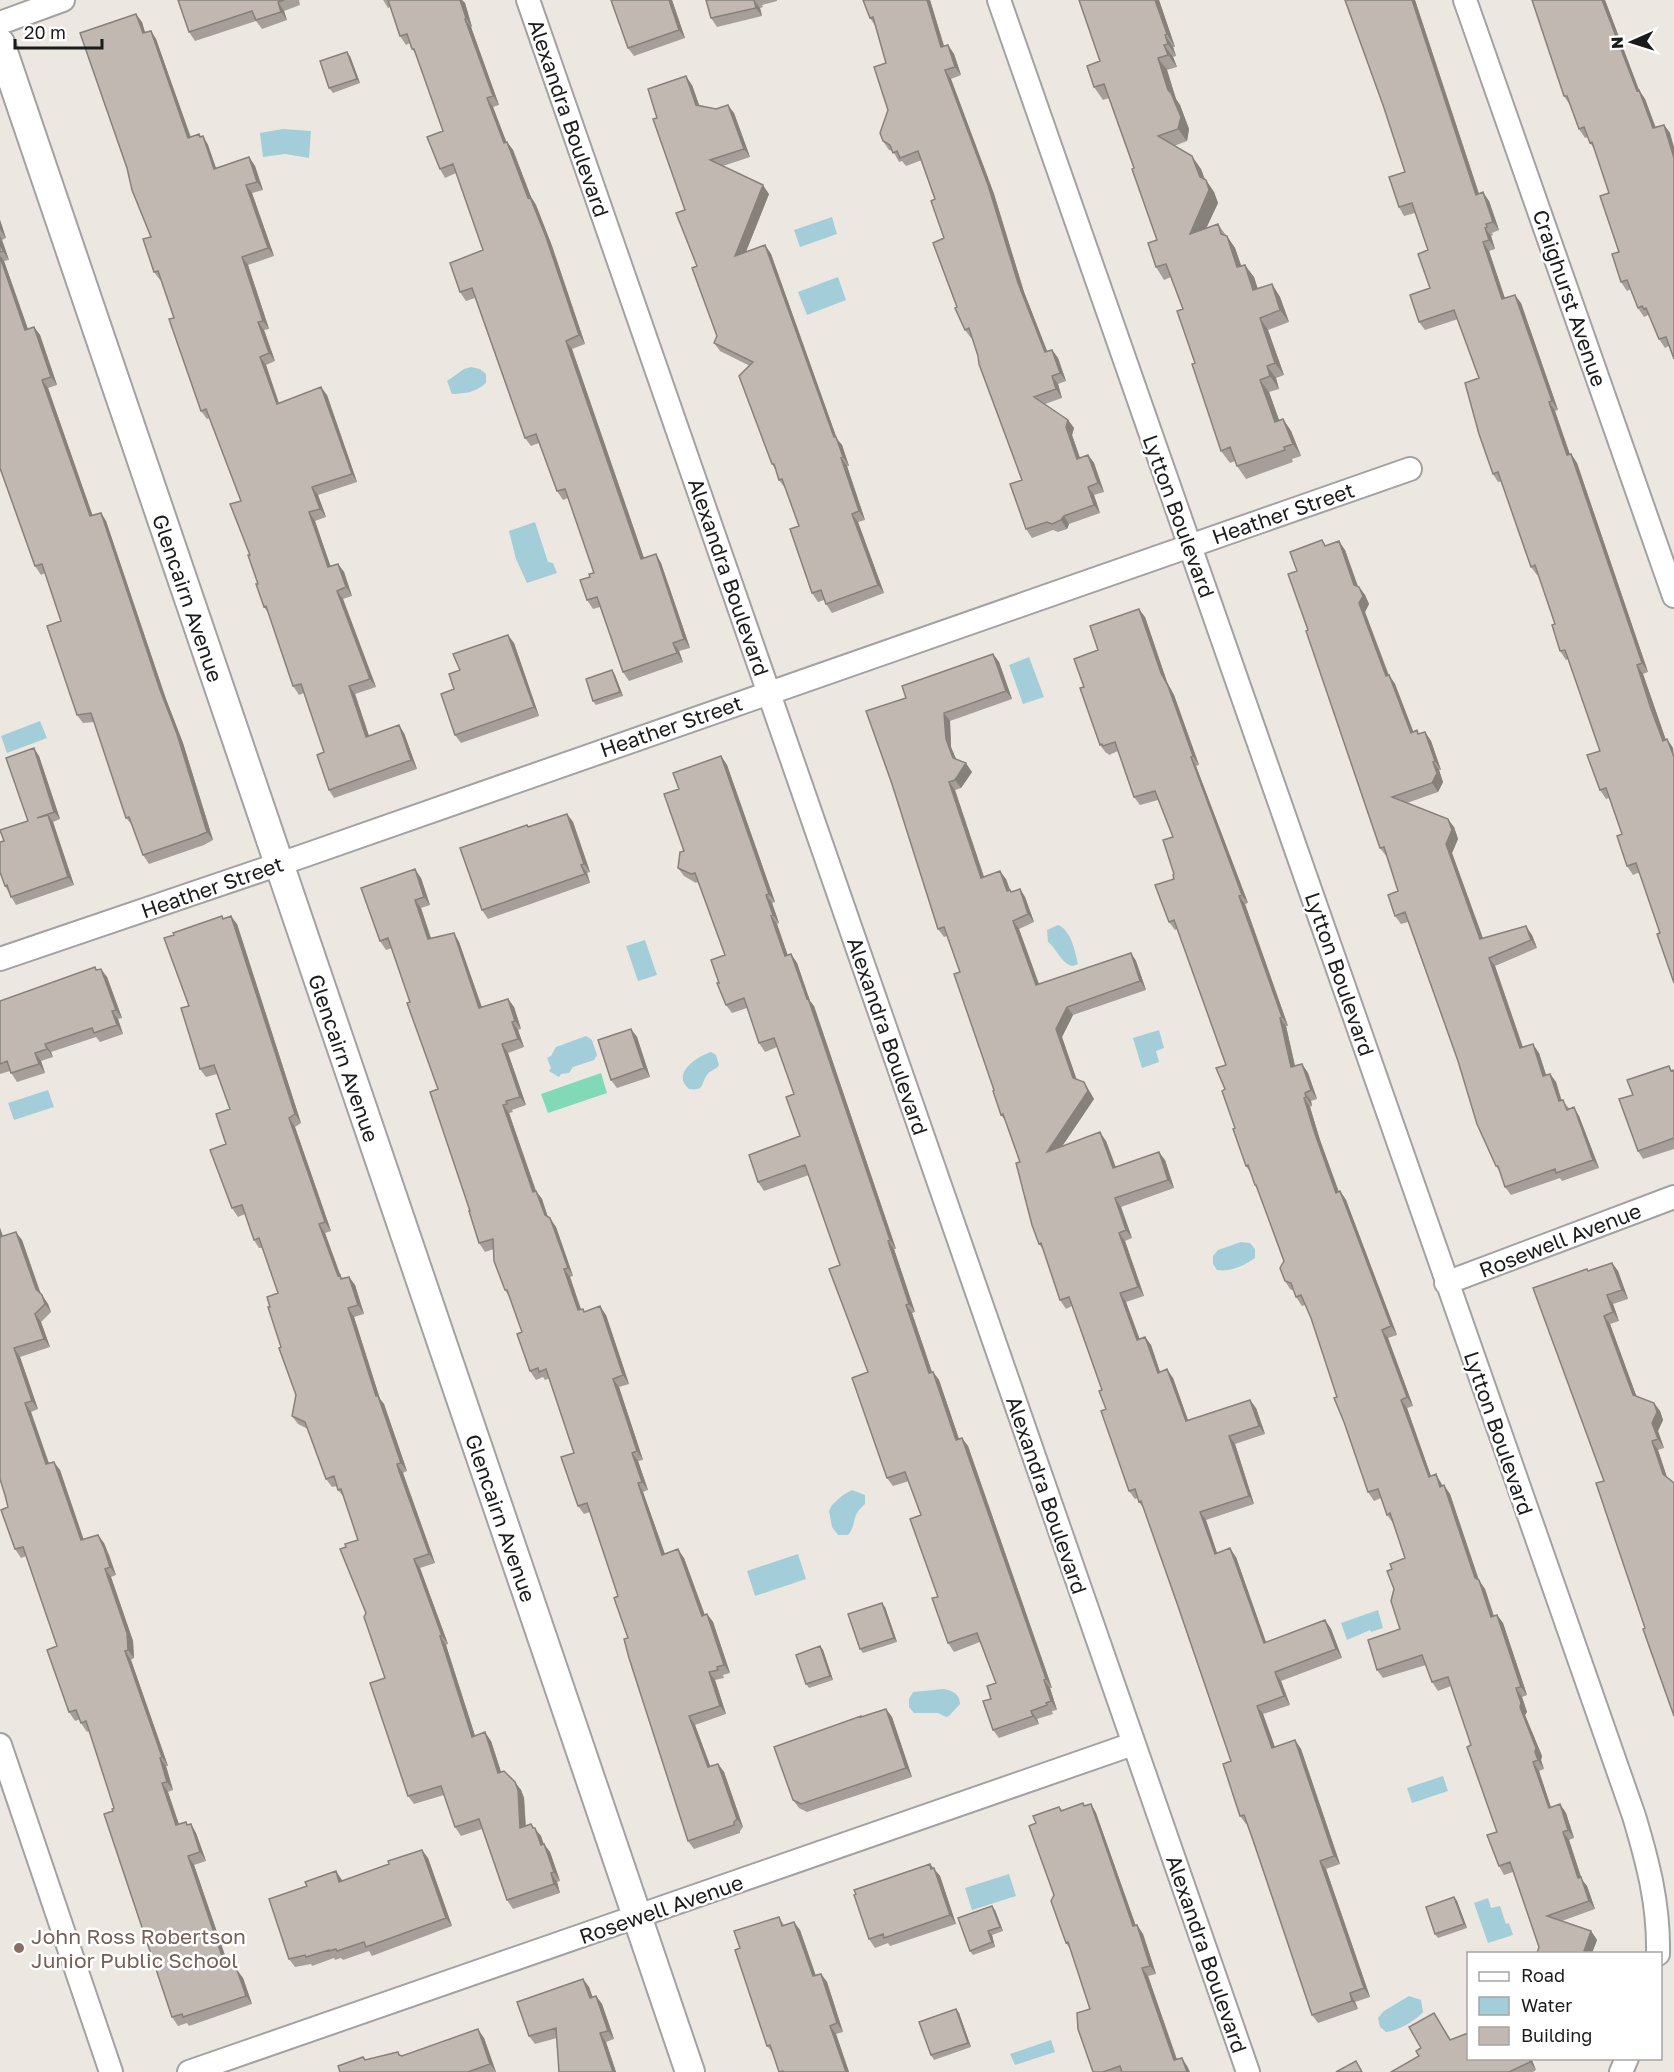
<svg xmlns="http://www.w3.org/2000/svg" width="1674" height="2072" font-family="'Golos Text',sans-serif">
<style>
.pitch{fill:#81d9b7}
.water{fill:#a2cdd9}
.lines{fill:none;stroke-linecap:round;stroke-linejoin:round}
.minor-casing{stroke:#a2a2a2;stroke-width:26}
.tertiary-casing{stroke:#a2a2a2;stroke-width:32}
.minor{stroke:#fff;stroke-width:22}
.tertiary{stroke:#fff;stroke-width:28}
.wall{fill:#a69e98}
.shaded-wall{fill:#87817c}
.building{fill:#c1b8b1;stroke:#87817c;stroke-width:1.5}
.education-dot{fill:#8d6e63;stroke:#fff;stroke-width:2}
.labels{text-anchor:middle;dominant-baseline:central;stroke-width:5;stroke-linejoin:round;paint-order:stroke}
.street-label{font-size:21px;fill:#1b1b1b;stroke:#fff}
.education-label{font-size:21px;fill:#785e54;stroke:#fff;text-anchor:start}
</style>
<rect width="100%" height="100%" fill="#ece8e1"/>
<path class="pitch" d="M 601,1073 L 607,1093 L 548,1113 L 541,1094 Z"/>
<path class="water" d="M 283,129 L 311,131 L 309,158 L 285,154 L 263,157 L 260,133 Z
M 832,217 L 837,234 L 800,247 L 794,230 Z
M 838,277 L 846,300 L 807,315 L 798,292 Z
M 471,367 L 480,369 L 486,374 L 486,383 C 475,393 466,393 452,394 L 447,381 L 464,369 Z
M 535,522 L 548,562 L 553,563 L 557,573 L 527,583 L 516,559 L 509,531 Z
M 1029,657 L 1044,697 L 1023,704 L 1009,665 Z
M 40,721 L 47,738 L 7,753 L 1,736 Z
M 1058,925 C 1071,930 1075,951 1078,964 L 1073,966 C 1061,964 1058,950 1048,942 L 1047,930 Z
M 645,940 L 657,975 L 638,981 L 626,946 Z
M 1159,1030 L 1164,1048 L 1156,1051 L 1159,1062 L 1142,1068 L 1133,1038 Z
M 586,1036 L 592,1040 L 597,1055 L 594,1060 L 573,1067 L 569,1073 L 561,1074 L 559,1077 L 549,1071 L 551,1068 L 547,1058 L 551,1056 L 556,1047 Z
M 711,1052 L 716,1055 L 719,1065 C 716,1070 710,1070 707,1075 C 700,1085 705,1091 689,1089 C 671,1074 696,1057 711,1052 Z
M 48,1090 L 54,1107 L 14,1120 L 8,1103 Z
M 1241,1242 L 1250,1243 L 1255,1249 L 1255,1258 C 1244,1266 1230,1272 1217,1270 L 1213,1264 L 1213,1256 L 1218,1250 Z
M 852,1490 L 865,1495 L 865,1504 C 850,1517 858,1522 848,1535 L 838,1535 L 832,1527 L 829,1511 L 832,1505 L 843,1495 Z
M 798,1554 L 806,1579 L 755,1596 L 747,1571 Z
M 1378,1610 L 1383,1628 L 1371,1632 L 1370,1630 L 1347,1640 L 1341,1623 Z
M 944,1689 C 953,1691 960,1694 960,1704 L 949,1716 L 946,1717 L 938,1713 L 914,1713 L 909,1707 L 909,1699 L 913,1692 Z
M 1443,1776 L 1448,1791 L 1412,1803 L 1407,1788 Z
M 1009,1874 L 1016,1896 L 972,1910 L 965,1888 Z
M 1488,1898 L 1491,1908 L 1500,1906 L 1506,1924 L 1509,1923 L 1513,1935 L 1488,1943 L 1474,1903 Z
M 1409,1996 L 1421,2000 L 1423,2012 C 1415,2021 1398,2031 1386,2032 L 1380,2027 L 1378,2018 L 1384,2011 Z
M 1051,2040 L 1055,2052 L 1015,2065 L 1010,2054 Z"/>
<g class="lines">
<defs>
<path id="minor" d="M 528,0 L 1248,2072
M 999,0 L 1634,1816 C 1648,1863 1659,1904 1658,1954
M 1465,0 L 1674,596
M 0,23 L 63,0
M 0,959 L 303,856 L 1410,469
M 1446,1283 L 1674,1197
M 0,1745 L 111,2072
M 189,2072 L 1133,1744
M 1621,2072 L 1627,2058"/>
<path id="tertiary" d="M 0,43 L 690,2072"/>
</defs>
<use href="#minor" class="minor-casing"/>
<use href="#tertiary" class="tertiary-casing"/>
<use href="#minor" class="minor"/>
<use href="#tertiary" class="tertiary"/>
</g>
<path class="wall" d="M 178,0 L 299,0 L 300,5 L 284,11 L 287,20 L 262,29 L 256,21 L 195,41 L 189,32 Z
M 383,0 L 462,0 L 465,3 L 472,27 L 471,27 L 499,105 L 493,107 L 506,142 L 507,142 L 513,150 L 531,197 L 536,205 L 552,246 L 585,344 L 572,349 L 644,558 L 656,554 L 661,563 L 690,648 L 679,651 L 683,662 L 629,681 L 623,672 L 600,607 L 593,609 L 587,600 L 590,577 L 594,573 L 568,498 L 563,500 L 557,491 L 539,443 L 531,446 L 525,438 L 475,298 L 466,301 L 460,292 L 483,250 L 456,173 L 445,178 L 440,169 L 443,131 L 417,56 L 412,49 L 410,43 L 406,45 L 400,36 L 390,7 L 388,8 Z
M 672,0 L 685,38 L 634,56 L 628,48 Z
M 706,0 L 777,0 L 777,1 L 762,5 L 763,7 L 760,8 L 762,16 L 717,27 L 711,18 Z
M 863,0 L 930,0 L 944,46 L 948,45 L 954,54 L 961,75 L 951,79 L 994,194 L 1024,292 L 1047,351 L 1052,350 L 1058,358 L 1066,381 L 1058,384 L 1062,398 L 1045,404 L 1068,420 L 1074,428 L 1072,435 L 1080,458 L 1088,455 L 1094,463 L 1104,492 L 1094,495 L 1100,513 L 1069,524 L 1067,529 L 1058,532 L 1053,530 L 1032,538 L 1026,529 L 1022,480 L 972,338 L 971,338 L 965,330 L 957,307 L 944,238 L 935,199 L 922,160 L 906,166 L 902,161 L 899,162 L 893,151 L 889,150 L 883,141 L 888,110 L 886,63 L 876,27 L 870,18 Z
M 1079,0 L 1159,0 L 1175,47 L 1173,47 L 1176,56 L 1173,57 L 1177,67 L 1167,70 L 1176,99 L 1180,105 L 1189,129 L 1187,141 L 1174,146 L 1201,169 L 1205,179 L 1214,192 L 1218,203 L 1206,228 L 1218,224 L 1235,248 L 1241,266 L 1254,277 L 1258,289 L 1272,284 L 1280,297 L 1289,322 L 1268,330 L 1284,375 L 1276,378 L 1279,389 L 1269,392 L 1279,420 L 1283,419 L 1291,431 L 1301,456 L 1292,459 L 1293,462 L 1246,479 L 1237,466 L 1235,461 L 1230,463 L 1221,451 L 1195,363 L 1183,309 L 1171,277 L 1164,280 L 1156,267 L 1157,240 L 1134,168 L 1109,98 L 1103,100 L 1094,87 L 1100,61 Z
M 1345,0 L 1415,0 L 1479,194 L 1489,201 L 1499,230 L 1492,233 L 1493,235 L 1491,236 L 1495,249 L 1489,251 L 1505,298 L 1521,303 L 1558,410 L 1555,411 L 1570,454 L 1571,454 L 1577,463 L 1648,672 L 1643,674 L 1666,740 L 1667,739 L 1673,748 L 1660,933 L 1640,872 L 1633,875 L 1627,866 L 1622,834 L 1609,798 L 1606,799 L 1600,790 L 1600,751 L 1568,659 L 1566,660 L 1560,651 L 1555,624 L 1538,575 L 1537,575 L 1531,567 L 1502,481 L 1498,482 L 1493,474 L 1479,378 L 1458,319 L 1425,330 L 1419,322 L 1430,288 L 1428,250 L 1415,213 L 1404,216 L 1399,207 L 1405,172 L 1383,105 Z
M 1532,0 L 1605,0 L 1639,90 L 1645,99 L 1656,128 L 1664,125 L 1670,133 L 1669,346 L 1665,348 L 1659,339 L 1650,317 L 1648,315 L 1644,317 L 1638,308 L 1631,289 L 1627,291 L 1621,282 L 1619,252 L 1609,193 L 1594,148 L 1590,143 L 1588,137 L 1585,138 L 1579,129 L 1570,105 L 1564,96 Z
M 142,22 L 145,33 L 151,31 L 156,39 L 190,137 L 203,136 L 208,145 L 216,168 L 249,157 L 255,166 L 263,190 L 252,193 L 274,256 L 248,265 L 269,329 L 264,330 L 275,361 L 266,365 L 279,403 L 327,395 L 357,482 L 318,495 L 326,517 L 315,521 L 330,566 L 338,564 L 344,572 L 352,596 L 343,599 L 376,687 L 355,694 L 369,736 L 404,733 L 417,769 L 334,798 L 329,790 L 324,752 L 304,693 L 299,695 L 293,686 L 269,614 L 264,607 L 250,555 L 241,501 L 210,418 L 207,419 L 201,411 L 174,318 L 161,280 L 160,280 L 154,272 L 151,237 L 127,168 Z
M 350,56 L 360,83 L 333,93 L 329,88 Z
M 692,85 L 699,105 L 734,113 L 750,157 L 723,166 L 769,194 L 746,252 L 765,245 L 771,254 L 837,439 L 842,445 L 849,466 L 847,466 L 865,520 L 858,522 L 884,593 L 832,613 L 826,604 L 824,600 L 818,602 L 812,593 L 799,526 L 785,488 L 779,480 L 777,472 L 772,464 L 750,366 L 720,351 L 714,343 L 717,336 L 697,266 L 685,210 L 657,118 Z
M 0,220 L 6,238 L 2,240 L 9,260 L 4,261 L 28,329 L 34,327 L 40,335 L 57,385 L 48,388 L 92,515 L 101,513 L 106,521 L 166,699 L 183,743 L 213,840 L 204,845 L 149,864 L 143,855 L 133,826 L 126,818 L 94,722 L 83,723 L 77,715 L 61,621 L 45,573 L 41,575 L 35,566 L 2,473 L 0,470 Z
M 1322,540 L 1326,546 L 1345,550 L 1358,586 L 1365,595 L 1369,604 L 1365,612 L 1389,675 L 1395,684 L 1413,732 L 1420,734 L 1425,732 L 1431,741 L 1441,770 L 1439,770 L 1443,782 L 1438,792 L 1407,803 L 1454,827 L 1458,839 L 1452,853 L 1483,938 L 1532,935 L 1537,948 L 1495,966 L 1523,1047 L 1539,1053 L 1546,1075 L 1550,1074 L 1556,1082 L 1562,1101 L 1570,1109 L 1579,1116 L 1599,1168 L 1562,1181 L 1560,1178 L 1511,1195 L 1505,1187 L 1500,1172 L 1496,1166 L 1408,922 L 1401,924 L 1395,916 L 1398,891 L 1387,857 L 1380,848 L 1308,630 L 1297,571 Z
M 1145,617 L 1167,682 L 1174,695 L 1199,765 L 1196,766 L 1248,903 L 1245,904 L 1288,1026 L 1286,1026 L 1295,1066 L 1302,1064 L 1308,1073 L 1317,1099 L 1311,1101 L 1312,1106 L 1310,1107 L 1320,1140 L 1339,1192 L 1340,1191 L 1346,1200 L 1397,1335 L 1388,1338 L 1413,1406 L 1407,1408 L 1431,1476 L 1441,1483 L 1443,1486 L 1450,1494 L 1478,1580 L 1485,1589 L 1494,1616 L 1497,1615 L 1503,1623 L 1527,1695 L 1522,1697 L 1527,1712 L 1525,1715 L 1542,1756 L 1541,1760 L 1544,1769 L 1539,1771 L 1551,1807 L 1560,1804 L 1566,1813 L 1574,1838 L 1569,1840 L 1582,1880 L 1587,1886 L 1595,1909 L 1562,1921 L 1591,1931 L 1597,1940 L 1592,1953 L 1537,1953 L 1539,1947 L 1513,1872 L 1504,1875 L 1499,1866 L 1497,1832 L 1471,1745 L 1451,1686 L 1438,1691 L 1432,1682 L 1426,1665 L 1383,1678 L 1377,1670 L 1400,1629 L 1394,1589 L 1392,1569 L 1405,1558 L 1393,1523 L 1387,1515 L 1381,1498 L 1374,1501 L 1368,1492 L 1311,1318 L 1305,1305 L 1302,1306 L 1296,1297 L 1294,1291 L 1290,1289 L 1285,1281 L 1284,1261 L 1258,1190 L 1255,1185 L 1250,1172 L 1246,1166 L 1235,1128 L 1225,1089 L 1226,1065 L 1177,929 L 1175,930 L 1169,922 L 1174,874 L 1173,837 L 1158,800 L 1140,805 L 1134,797 L 1118,751 L 1109,755 L 1107,753 L 1106,753 L 1100,745 L 1084,687 L 1098,650 Z
M 514,643 L 539,716 L 461,743 L 455,735 L 454,689 L 460,670 Z
M 993,654 L 999,662 L 1012,699 L 950,721 L 951,747 L 956,759 L 972,772 L 961,788 L 955,790 L 984,877 L 1006,879 L 1011,892 L 1020,889 L 1025,897 L 1034,922 L 1019,929 L 1039,984 L 1131,953 L 1136,961 L 1146,990 L 1073,1015 L 1062,1037 L 1076,1079 L 1084,1082 L 1094,1099 L 1062,1146 L 1106,1141 L 1116,1167 L 1165,1160 L 1174,1188 L 1121,1207 L 1132,1238 L 1125,1241 L 1144,1296 L 1126,1302 L 1139,1339 L 1145,1337 L 1151,1345 L 1160,1372 L 1173,1378 L 1188,1420 L 1256,1408 L 1265,1434 L 1235,1444 L 1254,1504 L 1206,1520 L 1217,1553 L 1236,1557 L 1266,1642 L 1325,1620 L 1331,1629 L 1342,1658 L 1281,1681 L 1290,1705 L 1263,1714 L 1275,1747 L 1295,1740 L 1301,1749 L 1340,1864 L 1326,1869 L 1370,1997 L 1355,2002 L 1358,2009 L 1318,2023 L 1312,2015 L 1247,1824 L 1246,1824 L 1240,1816 L 1231,1761 L 1144,1509 L 1139,1502 L 1138,1498 L 1135,1499 L 1129,1491 L 1102,1390 L 1072,1306 L 1066,1309 L 1060,1300 L 1044,1251 L 1039,1244 L 1020,1162 L 1007,1123 L 1001,1115 L 960,972 L 947,936 L 944,937 L 938,929 L 906,698 Z
M 612,670 L 615,675 L 623,696 L 596,705 L 593,701 Z
M 39,756 L 60,819 L 53,822 L 74,885 L 16,905 L 5,886 L 4,841 L 28,821 Z
M 721,756 L 727,765 L 775,902 L 772,903 L 779,923 L 777,924 L 788,956 L 791,954 L 797,963 L 810,1001 L 814,1006 L 896,1249 L 894,1249 L 915,1312 L 912,1313 L 932,1372 L 933,1372 L 939,1380 L 959,1439 L 968,1446 L 1052,1688 L 1050,1688 L 1057,1710 L 1052,1711 L 1053,1714 L 1037,1719 L 1039,1724 L 999,1738 L 993,1730 L 991,1699 L 996,1683 L 980,1642 L 954,1652 L 948,1643 L 921,1515 L 909,1481 L 893,1486 L 887,1478 L 868,1372 L 840,1265 L 809,1175 L 764,1191 L 758,1182 L 800,1136 L 794,1094 L 777,1047 L 765,1052 L 759,1043 L 747,1008 L 732,1013 L 726,1005 L 719,983 L 725,955 L 698,882 L 696,883 L 684,876 L 678,868 L 684,851 L 679,789 Z
M 567,814 L 573,822 L 590,872 L 587,873 L 590,883 L 488,919 L 482,910 L 528,827 Z
M 421,878 L 430,905 L 421,908 L 431,938 L 454,933 L 459,942 L 482,1007 L 508,999 L 514,1007 L 521,1029 L 518,1030 L 524,1047 L 508,1053 L 526,1105 L 512,1110 L 513,1112 L 509,1113 L 536,1191 L 542,1199 L 548,1217 L 556,1227 L 573,1276 L 570,1277 L 581,1309 L 583,1309 L 585,1312 L 606,1315 L 629,1384 L 619,1387 L 643,1460 L 638,1461 L 648,1490 L 643,1492 L 665,1554 L 684,1558 L 705,1615 L 707,1614 L 713,1622 L 730,1673 L 723,1675 L 724,1678 L 715,1680 L 726,1714 L 695,1725 L 710,1766 L 718,1764 L 724,1772 L 743,1827 L 740,1831 L 740,1833 L 694,1849 L 688,1841 L 628,1638 L 618,1596 L 590,1512 L 584,1514 L 578,1506 L 574,1453 L 550,1378 L 545,1380 L 543,1377 L 536,1380 L 530,1371 L 522,1332 L 510,1298 L 505,1290 L 494,1249 L 485,1252 L 479,1243 L 438,1089 L 410,1002 L 392,948 L 386,950 L 380,941 Z
M 223,918 L 237,924 L 301,1123 L 295,1127 L 331,1231 L 325,1233 L 341,1277 L 342,1278 L 349,1277 L 355,1285 L 364,1314 L 354,1317 L 380,1399 L 384,1404 L 407,1471 L 403,1473 L 405,1479 L 435,1563 L 420,1568 L 448,1644 L 446,1645 L 475,1736 L 491,1741 L 501,1772 L 521,1790 L 524,1798 L 526,1826 L 534,1828 L 541,1836 L 543,1844 L 550,1852 L 560,1881 L 557,1882 L 560,1893 L 513,1909 L 507,1900 L 482,1829 L 461,1836 L 455,1827 L 444,1795 L 414,1804 L 408,1796 L 385,1678 L 346,1547 L 358,1540 L 343,1496 L 338,1490 L 337,1486 L 332,1487 L 326,1479 L 308,1429 L 298,1424 L 292,1416 L 296,1395 L 281,1347 L 270,1307 L 278,1293 L 262,1248 L 259,1248 L 254,1240 L 245,1214 L 238,1217 L 232,1208 L 226,1144 L 230,1109 L 217,1074 L 206,1077 L 200,1069 L 189,1006 L 174,935 Z
M 97,970 L 107,977 L 122,1018 L 118,1019 L 123,1034 L 100,1042 L 96,1037 L 51,1052 L 53,1057 L 41,1061 L 45,1073 L 17,1082 L 10,1071 L 0,1074 L 0,1001 Z
M 631,1029 L 637,1037 L 650,1077 L 617,1088 L 611,1080 Z
M 1672,1070 L 1674,1070 L 1674,1149 L 1643,1159 L 1638,1151 Z
M 0,1228 L 3,1236 L 22,1240 L 41,1294 L 48,1304 L 51,1312 L 41,1322 L 50,1347 L 20,1357 L 38,1409 L 31,1412 L 49,1463 L 60,1470 L 83,1540 L 104,1543 L 110,1557 L 116,1575 L 111,1577 L 133,1641 L 134,1658 L 131,1660 L 168,1766 L 166,1766 L 173,1790 L 168,1792 L 179,1824 L 186,1822 L 188,1825 L 191,1824 L 196,1833 L 206,1861 L 194,1865 L 229,1967 L 233,1965 L 243,1978 L 252,2004 L 189,2026 L 187,2023 L 178,2026 L 172,2017 L 113,1811 L 114,1808 L 89,1731 L 87,1732 L 81,1723 L 80,1719 L 75,1721 L 69,1712 L 57,1646 L 26,1556 L 21,1558 L 15,1549 L 8,1507 L 5,1495 L 0,1479 Z
M 1612,1263 L 1618,1271 L 1628,1299 L 1613,1304 L 1619,1321 L 1610,1324 L 1636,1396 L 1654,1403 L 1660,1411 L 1663,1420 L 1658,1431 L 1664,1448 L 1658,1450 L 1667,1478 L 1674,1716 L 1645,1628 L 1604,1481 L 1589,1271 Z
M 885,1607 L 897,1642 L 863,1653 L 860,1649 Z
M 820,1646 L 823,1650 L 833,1680 L 809,1688 L 806,1684 Z
M 886,1709 L 892,1717 L 912,1777 L 807,1812 L 799,1808 L 793,1800 L 862,1717 Z
M 1091,1804 L 1096,1813 L 1136,1926 L 1137,1925 L 1143,1934 L 1156,1974 L 1148,1976 L 1177,2059 L 1187,2066 L 1190,2072 L 1093,2072 L 1090,2009 L 1070,1949 L 1066,1943 L 1054,1895 L 1059,1807 L 1062,1810 Z
M 428,1858 L 452,1926 L 372,1956 L 369,1951 L 343,1960 L 341,1958 L 335,1960 L 334,1958 L 312,1966 L 311,1964 L 295,1967 L 289,1959 L 342,1881 Z
M 930,1864 L 940,1876 L 956,1924 L 890,1946 L 888,1943 L 875,1948 L 869,1939 Z
M 1454,1897 L 1457,1901 L 1467,1928 L 1438,1938 L 1435,1934 Z
M 995,1910 L 1003,1931 L 992,1935 L 995,1947 L 973,1955 L 970,1951 Z
M 779,1917 L 784,1925 L 800,1930 L 816,1976 L 821,1974 L 827,1982 L 843,2032 L 836,2034 L 849,2072 L 779,2072 L 774,2054 L 767,2046 L 740,1948 Z
M 583,1979 L 589,1987 L 592,1997 L 596,1996 L 602,2004 L 614,2039 L 606,2042 L 616,2072 L 559,2072 L 557,2038 L 535,2044 L 529,2036 Z
M 956,2009 L 959,2013 L 971,2047 L 934,2060 L 931,2055 Z
M 1434,2013 L 1451,2040 L 1531,2058 L 1536,2070 L 1533,2072 L 1391,2072 L 1419,2056 Z
M 484,2038 L 496,2072 L 340,2072 L 363,2057 L 366,2060 L 398,2052 L 400,2055 L 402,2056 Z"/>
<path class="shaded-wall" d="M 460,0 L 462,0 L 465,3 L 472,27 L 466,18 Z
M 669,0 L 672,0 L 685,38 L 679,30 Z
M 754,0 L 760,8 L 762,16 L 756,8 Z
M 927,0 L 930,0 L 947,56 L 941,47 Z
M 1155,0 L 1159,0 L 1175,47 L 1167,34 Z
M 1412,0 L 1415,0 L 1482,203 L 1476,195 Z
M 1602,0 L 1605,0 L 1639,90 L 1645,99 L 1659,137 L 1653,128 L 1637,91 Z
M 278,2 L 284,11 L 287,20 L 281,12 Z
M 136,14 L 142,22 L 148,42 L 143,33 Z
M 465,19 L 471,27 L 499,105 L 493,96 Z
M 151,31 L 156,39 L 194,146 L 188,138 Z
M 1165,35 L 1173,47 L 1176,56 L 1168,44 Z
M 948,45 L 954,54 L 961,75 L 955,67 Z
M 1164,45 L 1173,57 L 1177,67 L 1168,55 Z
M 347,52 L 350,56 L 360,83 L 357,79 Z
M 1158,58 L 1167,70 L 1176,99 L 1180,105 L 1189,129 L 1187,141 L 1178,129 Z
M 945,70 L 951,79 L 994,194 L 1024,292 L 1051,361 L 1045,352 L 1018,283 Z
M 686,76 L 692,85 L 702,113 L 696,105 Z
M 487,98 L 493,107 L 510,151 L 504,143 Z
M 728,105 L 734,113 L 750,157 L 744,149 Z
M 1664,125 L 1670,133 L 1674,147 L 1674,158 Z
M 203,136 L 208,145 L 219,177 L 214,169 Z
M 507,142 L 513,150 L 531,197 L 536,205 L 552,246 L 585,344 L 579,335 Z
M 1192,156 L 1201,169 L 1208,189 L 1200,177 Z
M 249,157 L 255,166 L 263,190 L 257,182 Z
M 1206,180 L 1214,192 L 1218,203 L 1198,246 L 1190,234 Z
M 246,185 L 252,193 L 274,256 L 268,248 Z
M 763,185 L 769,194 L 741,264 L 735,256 Z
M 1483,192 L 1489,201 L 1499,230 L 1493,222 Z
M 0,220 L 6,238 L 0,229 Z
M 1485,228 L 1491,236 L 1495,249 L 1489,240 Z
M 0,236 L 2,240 L 9,260 L 3,251 L 0,242 Z
M 1227,236 L 1235,248 L 1246,279 L 1237,267 Z
M 1483,242 L 1489,251 L 1508,308 L 1502,299 Z
M 765,245 L 771,254 L 837,439 L 842,445 L 849,466 L 843,457 L 834,437 Z
M 0,255 L 4,261 L 31,338 L 25,330 Z
M 242,257 L 248,265 L 269,329 L 263,321 Z
M 1245,265 L 1254,277 L 1262,303 L 1253,290 Z
M 1272,284 L 1280,297 L 1289,322 L 1280,310 Z
M 1515,295 L 1521,303 L 1558,410 L 1552,401 Z
M 1260,318 L 1268,330 L 1284,375 L 1275,363 Z
M 258,322 L 264,330 L 275,361 L 269,353 Z
M 34,327 L 40,335 L 57,385 L 51,377 Z
M 566,341 L 572,349 L 647,567 L 641,559 Z
M 1052,350 L 1058,358 L 1066,381 L 1060,373 Z
M 260,357 L 266,365 L 282,413 L 277,404 Z
M 1267,366 L 1276,378 L 1279,389 L 1270,376 Z
M 1052,376 L 1058,384 L 1062,398 L 1056,389 Z
M 42,380 L 48,388 L 96,525 L 90,516 Z
M 1260,380 L 1269,392 L 1284,434 L 1275,422 Z
M 321,387 L 327,395 L 357,482 L 352,474 Z
M 1549,402 L 1555,411 L 1573,464 L 1567,455 Z
M 1283,419 L 1291,431 L 1301,456 L 1293,444 Z
M 1068,420 L 1074,428 L 1072,435 L 1083,467 L 1077,459 L 1066,427 Z
M 1571,454 L 1577,463 L 1648,672 L 1642,663 Z
M 1088,455 L 1094,463 L 1104,492 L 1098,483 Z
M 841,458 L 847,466 L 865,520 L 859,511 Z
M 312,487 L 318,495 L 326,517 L 320,509 Z
M 1088,487 L 1094,495 L 1100,513 L 1094,505 Z
M 309,512 L 315,521 L 334,576 L 328,567 Z
M 101,513 L 106,521 L 166,699 L 183,743 L 213,840 L 207,832 Z
M 852,514 L 858,522 L 884,593 L 878,585 Z
M 1064,516 L 1069,524 L 1067,529 L 1061,520 Z
M 1339,541 L 1345,550 L 1360,593 L 1354,585 Z
M 656,554 L 661,563 L 690,648 L 684,639 Z
M 338,564 L 344,572 L 352,596 L 346,587 Z
M 1359,587 L 1365,595 L 1369,604 L 1365,612 L 1392,685 L 1386,676 L 1359,603 Z
M 337,591 L 343,599 L 376,687 L 370,679 Z
M 1139,609 L 1145,617 L 1167,682 L 1174,695 L 1199,765 L 1193,756 L 1161,673 Z
M 508,635 L 514,643 L 539,716 L 534,707 Z
M 673,643 L 679,651 L 683,662 L 677,653 Z
M 993,654 L 999,662 L 1012,699 L 1006,691 Z
M 1637,665 L 1643,674 L 1669,749 L 1663,741 Z
M 612,670 L 615,675 L 623,696 L 620,692 Z
M 1389,675 L 1395,684 L 1417,741 L 1411,733 Z
M 349,686 L 355,694 L 372,745 L 366,737 Z
M 944,713 L 950,721 L 951,747 L 959,766 L 953,758 L 946,739 Z
M 399,725 L 404,733 L 417,769 L 411,760 Z
M 1425,732 L 1431,741 L 1441,770 L 1435,761 Z
M 1667,739 L 1673,748 L 1674,757 Z
M 34,748 L 39,756 L 60,819 L 54,812 Z
M 721,756 L 727,765 L 775,902 L 769,894 Z
M 1191,757 L 1196,766 L 1248,903 L 1242,895 Z
M 1433,762 L 1439,770 L 1443,782 L 1438,792 L 1432,783 Z
M 966,763 L 972,772 L 961,788 L 955,780 Z
M 949,782 L 955,790 L 987,886 L 981,878 Z
M 567,814 L 573,822 L 590,872 L 584,864 Z
M 48,815 L 53,822 L 74,885 L 68,877 Z
M 1448,819 L 1454,827 L 1458,839 L 1452,853 L 1486,947 L 1480,939 L 1446,844 Z
M 581,865 L 587,873 L 590,883 L 585,874 Z
M 415,869 L 421,878 L 430,905 L 424,897 Z
M 1000,871 L 1006,879 L 1013,899 L 1007,891 Z
M 1020,889 L 1025,897 L 1034,922 L 1028,914 Z
M 766,895 L 772,903 L 779,923 L 773,915 Z
M 1239,896 L 1245,904 L 1288,1026 L 1282,1017 Z
M 415,900 L 421,908 L 434,948 L 428,939 Z
M 231,916 L 237,924 L 301,1123 L 295,1114 Z
M 771,916 L 777,924 L 791,965 L 785,956 Z
M 1013,921 L 1019,929 L 1042,993 L 1036,985 Z
M 1526,926 L 1532,935 L 1537,948 L 1531,940 Z
M 454,933 L 459,942 L 485,1017 L 479,1008 Z
M 1131,953 L 1136,961 L 1146,990 L 1140,981 Z
M 791,954 L 797,963 L 810,1001 L 814,1006 L 896,1249 L 890,1240 Z
M 1489,958 L 1495,966 L 1526,1057 L 1520,1048 Z
M 101,969 L 107,977 L 122,1018 L 116,1010 Z
M 508,999 L 514,1007 L 521,1029 L 515,1021 Z
M 1067,1007 L 1073,1015 L 1062,1037 L 1079,1086 L 1073,1078 L 1056,1029 Z
M 112,1011 L 118,1019 L 123,1034 L 117,1025 Z
M 1280,1018 L 1286,1026 L 1297,1075 L 1291,1067 Z
M 512,1022 L 518,1030 L 524,1047 L 518,1039 Z
M 631,1029 L 637,1037 L 650,1077 L 644,1068 Z
M 45,1044 L 51,1052 L 53,1057 L 47,1049 Z
M 502,1044 L 508,1053 L 526,1105 L 520,1097 Z
M 1533,1044 L 1539,1053 L 1549,1084 L 1543,1076 Z
M 35,1053 L 41,1061 L 45,1073 L 39,1064 Z
M 1302,1064 L 1308,1073 L 1317,1099 L 1311,1090 Z
M 1550,1074 L 1556,1082 L 1564,1110 L 1559,1101 Z
M 1084,1082 L 1094,1099 L 1053,1160 L 1047,1152 Z
M 1305,1093 L 1311,1101 L 1312,1106 L 1306,1097 Z
M 1304,1098 L 1310,1107 L 1320,1140 L 1342,1201 L 1336,1193 L 1314,1131 Z
M 503,1105 L 509,1113 L 539,1200 L 533,1192 Z
M 1574,1107 L 1579,1116 L 1599,1168 L 1593,1160 Z
M 289,1118 L 295,1127 L 331,1231 L 325,1222 Z
M 1100,1132 L 1106,1141 L 1119,1177 L 1113,1168 Z
M 1159,1152 L 1165,1160 L 1174,1188 L 1168,1180 Z
M 536,1191 L 542,1199 L 550,1224 L 545,1215 Z
M 1340,1191 L 1346,1200 L 1397,1335 L 1391,1326 Z
M 1115,1198 L 1121,1207 L 1132,1238 L 1126,1230 Z
M 550,1218 L 556,1227 L 573,1276 L 568,1268 Z
M 319,1224 L 325,1233 L 341,1277 L 346,1284 L 338,1276 Z
M 0,1228 L 6,1246 L 0,1236 Z
M 16,1232 L 22,1240 L 42,1298 L 36,1289 Z
M 1119,1233 L 1125,1241 L 1144,1296 L 1138,1287 Z
M 888,1241 L 894,1249 L 915,1312 L 909,1304 Z
M 1612,1263 L 1618,1271 L 1628,1299 L 1622,1290 Z
M 564,1269 L 570,1277 L 584,1319 L 578,1310 Z
M 349,1277 L 355,1285 L 364,1314 L 358,1305 Z
M 1120,1293 L 1126,1302 L 1143,1348 L 1137,1340 Z
M 42,1295 L 48,1304 L 51,1312 L 45,1304 Z
M 1607,1295 L 1613,1304 L 1619,1321 L 1613,1312 Z
M 906,1305 L 912,1313 L 935,1381 L 929,1373 Z
M 600,1306 L 606,1315 L 629,1384 L 623,1375 Z
M 348,1308 L 354,1317 L 380,1399 L 384,1404 L 407,1471 L 401,1463 L 376,1396 Z
M 35,1314 L 41,1322 L 50,1347 L 44,1339 Z
M 1604,1316 L 1610,1324 L 1639,1403 L 1633,1395 Z
M 1382,1330 L 1388,1338 L 1413,1406 L 1407,1397 Z
M 1145,1337 L 1151,1345 L 1163,1381 L 1158,1373 Z
M 14,1348 L 20,1357 L 38,1409 L 32,1401 Z
M 1167,1369 L 1173,1378 L 1191,1429 L 1186,1421 Z
M 933,1372 L 939,1380 L 962,1448 L 956,1440 Z
M 613,1379 L 619,1387 L 643,1460 L 637,1451 Z
M 1250,1400 L 1256,1408 L 1265,1434 L 1259,1426 Z
M 1401,1400 L 1407,1408 L 1434,1485 L 1429,1477 Z
M 25,1403 L 31,1412 L 52,1473 L 46,1464 Z
M 1654,1403 L 1660,1411 L 1663,1420 L 1658,1431 L 1664,1448 L 1658,1439 L 1652,1423 Z
M 1229,1436 L 1235,1444 L 1254,1504 L 1249,1496 Z
M 962,1438 L 968,1446 L 1052,1688 L 1046,1679 Z
M 1652,1441 L 1658,1450 L 1669,1483 L 1663,1474 Z
M 632,1453 L 638,1461 L 648,1490 L 642,1482 Z
M 54,1462 L 60,1470 L 87,1549 L 81,1540 Z
M 397,1464 L 403,1473 L 435,1563 L 429,1554 Z
M 1436,1474 L 1441,1483 L 1446,1495 L 1440,1487 Z
M 638,1483 L 643,1492 L 668,1563 L 662,1555 Z
M 1444,1485 L 1450,1494 L 1481,1586 L 1475,1578 Z
M 1200,1512 L 1206,1520 L 1220,1562 L 1215,1554 Z
M 98,1535 L 104,1543 L 116,1575 L 110,1567 Z
M 1230,1548 L 1236,1557 L 1269,1651 L 1264,1643 Z
M 678,1549 L 684,1558 L 708,1624 L 702,1616 Z
M 414,1559 L 420,1568 L 448,1644 L 442,1636 Z
M 105,1569 L 111,1577 L 133,1641 L 134,1658 L 128,1650 Z
M 1479,1580 L 1485,1589 L 1497,1626 L 1491,1617 Z
M 882,1603 L 885,1607 L 897,1642 L 894,1638 Z
M 707,1614 L 713,1622 L 730,1673 L 724,1665 Z
M 1497,1615 L 1503,1623 L 1527,1695 L 1521,1687 Z
M 1325,1620 L 1331,1629 L 1342,1658 L 1336,1649 Z
M 440,1636 L 446,1645 L 478,1745 L 472,1737 Z
M 820,1646 L 823,1650 L 833,1680 L 830,1676 Z
M 125,1651 L 131,1660 L 168,1766 L 162,1757 Z
M 709,1672 L 715,1680 L 726,1714 L 720,1706 Z
M 1275,1672 L 1281,1681 L 1290,1705 L 1284,1696 Z
M 1044,1680 L 1050,1688 L 1057,1710 L 1051,1701 Z
M 1516,1688 L 1522,1697 L 1527,1712 L 1525,1715 L 1542,1756 L 1541,1760 L 1544,1769 L 1538,1760 L 1520,1707 Z
M 1257,1706 L 1263,1714 L 1278,1756 L 1272,1748 Z
M 886,1709 L 892,1717 L 912,1777 L 906,1768 Z
M 1031,1711 L 1037,1719 L 1039,1724 L 1033,1716 Z
M 689,1716 L 695,1725 L 714,1776 L 708,1767 Z
M 485,1732 L 491,1741 L 504,1781 L 498,1773 Z
M 1295,1740 L 1301,1749 L 1340,1864 L 1334,1856 Z
M 160,1758 L 166,1766 L 173,1790 L 167,1782 Z
M 1533,1762 L 1539,1771 L 1554,1817 L 1549,1808 Z
M 718,1764 L 724,1772 L 743,1827 L 737,1819 Z
M 515,1782 L 521,1790 L 524,1798 L 526,1836 L 520,1828 Z
M 162,1783 L 168,1792 L 182,1834 L 176,1825 Z
M 1091,1804 L 1096,1813 L 1139,1935 L 1133,1926 Z
M 1560,1804 L 1566,1813 L 1574,1838 L 1568,1830 Z
M 191,1824 L 196,1833 L 206,1861 L 200,1852 Z
M 531,1824 L 541,1836 L 547,1853 L 541,1845 Z
M 1563,1832 L 1569,1840 L 1582,1880 L 1587,1886 L 1595,1909 L 1589,1901 L 1578,1878 Z
M 544,1844 L 550,1852 L 560,1881 L 554,1872 Z
M 422,1850 L 428,1858 L 452,1926 L 446,1918 Z
M 188,1856 L 194,1865 L 232,1976 L 226,1968 Z
M 1320,1861 L 1326,1869 L 1370,1997 L 1364,1988 Z
M 930,1864 L 940,1876 L 956,1924 L 950,1915 Z
M 336,1871 L 342,1880 L 345,1890 L 339,1882 Z
M 551,1873 L 557,1882 L 560,1893 L 554,1884 Z
M 1454,1897 L 1457,1901 L 1467,1928 L 1464,1924 Z
M 992,1906 L 995,1910 L 1003,1931 L 1000,1927 Z
M 794,1922 L 800,1930 L 819,1985 L 813,1976 Z
M 1137,1925 L 1143,1934 L 1156,1974 L 1150,1966 Z
M 988,1931 L 992,1935 L 995,1947 L 992,1942 Z
M 1591,1931 L 1597,1940 L 1592,1953 L 1585,1953 L 1584,1951 Z
M 233,1965 L 243,1978 L 252,2004 L 246,1996 Z
M 1142,1968 L 1148,1976 L 1180,2069 L 1174,2060 Z
M 821,1974 L 827,1982 L 843,2032 L 837,2023 Z
M 583,1979 L 589,1987 L 596,2006 L 590,1998 Z
M 1350,1993 L 1355,2002 L 1358,2009 L 1352,2001 Z
M 596,1996 L 602,2004 L 614,2039 L 608,2031 Z
M 956,2009 L 959,2013 L 971,2047 L 968,2043 Z
M 830,2026 L 836,2034 L 849,2072 L 846,2072 Z
M 478,2029 L 484,2038 L 496,2072 L 490,2064 Z
M 600,2033 L 606,2042 L 616,2072 L 613,2072 Z
M 1182,2058 L 1187,2066 L 1190,2072 L 1187,2072 Z
M 1529,2058 L 1531,2058 L 1536,2070 L 1530,2062 Z"/>
<path class="building" d="M 178,0 L 284,0 L 278,2 L 281,12 L 256,20 L 252,11 L 189,32 Z
M 388,0 L 460,0 L 466,18 L 465,19 L 493,96 L 487,98 L 504,143 L 507,142 L 528,198 L 530,197 L 546,237 L 579,335 L 566,341 L 641,559 L 656,554 L 684,639 L 673,643 L 677,653 L 623,672 L 597,597 L 587,600 L 580,580 L 590,577 L 589,574 L 594,573 L 565,489 L 557,491 L 536,434 L 525,438 L 472,288 L 460,292 L 450,263 L 483,250 L 453,164 L 440,169 L 427,137 L 443,131 L 414,49 L 412,49 L 407,34 L 400,36 Z
M 611,0 L 669,0 L 679,30 L 628,48 Z
M 706,0 L 754,0 L 756,8 L 711,18 Z
M 863,0 L 927,0 L 941,47 L 948,45 L 955,67 L 945,70 L 988,185 L 1018,283 L 1045,352 L 1052,350 L 1060,373 L 1052,376 L 1056,389 L 1034,397 L 1068,420 L 1066,427 L 1077,459 L 1088,455 L 1098,483 L 1088,487 L 1094,505 L 1064,516 L 1061,520 L 1052,524 L 1047,522 L 1026,529 L 1010,484 L 1022,480 L 979,364 L 978,356 L 969,328 L 965,330 L 955,308 L 957,307 L 933,243 L 944,238 L 931,201 L 935,199 L 918,151 L 900,158 L 897,151 L 893,153 L 890,145 L 883,141 L 880,133 L 888,110 L 874,67 L 886,63 L 873,17 L 870,18 Z
M 1079,0 L 1155,0 L 1167,34 L 1165,35 L 1168,44 L 1164,45 L 1168,55 L 1158,58 L 1168,90 L 1171,93 L 1181,117 L 1178,129 L 1158,136 L 1192,156 L 1200,177 L 1206,180 L 1209,190 L 1190,234 L 1218,224 L 1221,234 L 1227,236 L 1237,267 L 1245,265 L 1253,290 L 1272,284 L 1280,310 L 1260,318 L 1275,363 L 1267,366 L 1270,376 L 1260,380 L 1275,422 L 1283,419 L 1293,444 L 1284,447 L 1285,450 L 1237,466 L 1230,447 L 1221,451 L 1192,364 L 1195,363 L 1177,311 L 1183,309 L 1166,264 L 1156,267 L 1148,243 L 1157,240 L 1132,169 L 1134,168 L 1104,84 L 1094,87 L 1087,66 L 1100,61 Z
M 1345,0 L 1412,0 L 1476,195 L 1483,192 L 1493,222 L 1486,224 L 1487,227 L 1485,228 L 1489,240 L 1483,242 L 1502,299 L 1515,295 L 1552,401 L 1549,402 L 1567,455 L 1571,454 L 1642,663 L 1637,665 L 1651,709 L 1663,741 L 1667,739 L 1674,757 L 1674,983 L 1657,934 L 1660,933 L 1636,863 L 1627,866 L 1617,836 L 1622,834 L 1606,788 L 1600,790 L 1587,755 L 1600,751 L 1565,650 L 1560,651 L 1552,625 L 1555,624 L 1535,565 L 1531,567 L 1498,472 L 1493,474 L 1479,434 L 1465,383 L 1479,378 L 1454,310 L 1419,322 L 1410,295 L 1430,288 L 1418,254 L 1428,250 L 1412,203 L 1399,207 L 1389,177 L 1405,172 L 1383,105 Z
M 1532,0 L 1602,0 L 1637,91 L 1639,90 L 1653,128 L 1664,125 L 1674,158 L 1674,359 L 1666,337 L 1659,339 L 1646,308 L 1644,309 L 1642,306 L 1638,308 L 1627,280 L 1621,282 L 1612,254 L 1619,252 L 1600,196 L 1609,193 L 1592,142 L 1590,143 L 1584,127 L 1579,129 L 1567,96 L 1564,96 Z
M 136,14 L 143,33 L 151,31 L 188,138 L 199,134 L 200,137 L 203,136 L 214,169 L 249,157 L 257,182 L 246,185 L 268,248 L 242,257 L 263,321 L 258,322 L 269,353 L 260,357 L 277,404 L 321,387 L 352,474 L 312,487 L 320,509 L 309,512 L 328,567 L 338,564 L 346,587 L 337,591 L 370,679 L 349,686 L 366,737 L 399,725 L 411,760 L 329,790 L 317,755 L 324,752 L 301,684 L 293,686 L 266,606 L 264,607 L 256,584 L 258,584 L 248,555 L 250,555 L 230,504 L 241,501 L 206,409 L 201,411 L 169,319 L 174,318 L 158,271 L 154,272 L 143,239 L 151,237 L 132,190 L 127,168 L 80,33 Z
M 347,52 L 357,79 L 329,88 L 320,61 Z
M 686,76 L 696,105 L 716,109 L 728,105 L 744,149 L 710,160 L 763,185 L 735,256 L 765,245 L 834,437 L 836,437 L 843,457 L 841,458 L 859,511 L 852,514 L 878,585 L 826,604 L 821,590 L 812,593 L 790,529 L 799,526 L 782,479 L 779,480 L 774,464 L 772,464 L 739,376 L 753,362 L 714,343 L 717,336 L 692,268 L 697,266 L 676,213 L 685,210 L 653,119 L 657,118 L 648,89 Z
M 0,242 L 3,251 L 0,252 Z
M 0,257 L 25,330 L 34,327 L 51,377 L 42,380 L 90,516 L 101,513 L 160,690 L 177,734 L 207,832 L 198,836 L 143,855 L 129,817 L 126,818 L 91,713 L 77,715 L 47,626 L 61,621 L 42,564 L 35,566 L 0,468 Z
M 1322,540 L 1325,546 L 1339,541 L 1354,585 L 1359,587 L 1363,596 L 1359,603 L 1386,676 L 1389,675 L 1411,733 L 1417,730 L 1418,734 L 1425,732 L 1435,761 L 1433,762 L 1437,773 L 1432,783 L 1392,797 L 1448,819 L 1452,830 L 1446,844 L 1480,939 L 1526,926 L 1531,940 L 1489,958 L 1520,1048 L 1533,1044 L 1543,1076 L 1550,1074 L 1559,1101 L 1563,1100 L 1567,1110 L 1574,1107 L 1593,1160 L 1556,1173 L 1555,1169 L 1505,1187 L 1498,1166 L 1496,1166 L 1477,1124 L 1458,1061 L 1405,912 L 1395,916 L 1388,895 L 1398,891 L 1384,847 L 1380,848 L 1306,631 L 1308,630 L 1288,574 L 1297,571 L 1290,552 Z
M 1139,609 L 1161,673 L 1168,686 L 1193,756 L 1191,757 L 1242,895 L 1239,896 L 1282,1017 L 1280,1018 L 1291,1067 L 1302,1064 L 1311,1090 L 1305,1093 L 1306,1097 L 1304,1098 L 1314,1131 L 1336,1193 L 1340,1191 L 1391,1326 L 1382,1330 L 1407,1397 L 1401,1400 L 1429,1477 L 1436,1474 L 1440,1487 L 1444,1485 L 1475,1578 L 1479,1580 L 1491,1617 L 1497,1615 L 1521,1687 L 1516,1688 L 1521,1703 L 1520,1707 L 1536,1748 L 1535,1752 L 1538,1760 L 1533,1762 L 1549,1808 L 1560,1804 L 1568,1830 L 1563,1832 L 1578,1878 L 1581,1877 L 1589,1901 L 1547,1916 L 1591,1931 L 1584,1951 L 1589,1953 L 1537,1953 L 1539,1947 L 1510,1862 L 1499,1866 L 1487,1835 L 1497,1832 L 1467,1747 L 1471,1745 L 1448,1677 L 1432,1682 L 1422,1655 L 1377,1670 L 1368,1640 L 1400,1629 L 1391,1601 L 1394,1589 L 1387,1571 L 1392,1569 L 1390,1564 L 1405,1558 L 1390,1513 L 1387,1515 L 1378,1489 L 1368,1492 L 1344,1422 L 1334,1398 L 1337,1397 L 1311,1318 L 1301,1295 L 1296,1297 L 1291,1283 L 1285,1281 L 1280,1268 L 1284,1261 L 1256,1185 L 1255,1185 L 1248,1165 L 1246,1166 L 1233,1129 L 1235,1128 L 1222,1091 L 1225,1089 L 1216,1068 L 1226,1065 L 1174,920 L 1169,922 L 1155,885 L 1174,879 L 1173,875 L 1174,874 L 1163,840 L 1173,837 L 1155,791 L 1134,797 L 1115,742 L 1103,746 L 1102,744 L 1100,745 L 1080,688 L 1084,687 L 1074,659 L 1098,650 L 1090,626 Z
M 508,635 L 534,707 L 455,735 L 441,694 L 454,689 L 449,674 L 460,670 L 453,654 Z
M 993,654 L 1006,691 L 944,713 L 946,739 L 953,758 L 966,763 L 955,780 L 949,782 L 981,878 L 1000,871 L 1007,891 L 1010,890 L 1011,892 L 1020,889 L 1028,914 L 1013,921 L 1036,985 L 1131,953 L 1140,981 L 1067,1007 L 1056,1029 L 1073,1078 L 1084,1082 L 1088,1091 L 1047,1152 L 1100,1132 L 1113,1168 L 1159,1152 L 1168,1180 L 1115,1198 L 1126,1230 L 1119,1233 L 1138,1287 L 1120,1293 L 1137,1340 L 1145,1337 L 1158,1373 L 1167,1369 L 1186,1421 L 1250,1400 L 1259,1426 L 1229,1436 L 1249,1496 L 1200,1512 L 1215,1554 L 1230,1548 L 1264,1643 L 1325,1620 L 1336,1649 L 1275,1672 L 1284,1696 L 1257,1706 L 1272,1748 L 1295,1740 L 1334,1856 L 1320,1861 L 1364,1988 L 1350,1993 L 1352,2001 L 1312,2015 L 1253,1840 L 1244,1815 L 1240,1816 L 1223,1764 L 1231,1761 L 1178,1606 L 1141,1501 L 1139,1502 L 1135,1489 L 1129,1491 L 1101,1411 L 1106,1409 L 1099,1391 L 1102,1390 L 1078,1322 L 1069,1297 L 1060,1300 L 1041,1243 L 1039,1244 L 1032,1225 L 1016,1163 L 1020,1162 L 1003,1114 L 1001,1115 L 993,1091 L 994,1090 L 954,974 L 960,972 L 944,927 L 938,929 L 892,784 L 866,711 L 906,698 L 902,686 Z
M 612,670 L 620,692 L 593,701 L 586,679 Z
M 34,748 L 54,812 L 37,818 L 48,815 L 68,877 L 11,897 L 7,885 L 5,886 L 0,872 L 0,842 L 4,841 L 0,830 L 28,821 L 6,758 Z
M 721,756 L 769,894 L 766,895 L 773,915 L 771,916 L 785,956 L 791,954 L 807,999 L 808,998 L 890,1240 L 888,1241 L 909,1304 L 906,1305 L 929,1373 L 933,1372 L 956,1440 L 962,1438 L 1046,1679 L 1044,1680 L 1051,1701 L 1046,1703 L 1047,1705 L 1031,1711 L 1033,1716 L 993,1730 L 983,1701 L 991,1699 L 987,1686 L 996,1683 L 977,1633 L 948,1643 L 932,1598 L 938,1597 L 910,1519 L 921,1515 L 905,1472 L 887,1478 L 852,1378 L 868,1372 L 829,1269 L 840,1265 L 805,1165 L 758,1182 L 749,1155 L 800,1136 L 786,1097 L 794,1094 L 774,1038 L 759,1043 L 744,998 L 726,1005 L 717,983 L 719,983 L 711,960 L 725,955 L 695,873 L 691,874 L 678,868 L 680,852 L 684,851 L 664,794 L 679,789 L 673,773 Z
M 567,814 L 584,864 L 581,865 L 585,874 L 482,910 L 460,848 L 527,825 L 528,827 Z
M 415,869 L 424,897 L 415,900 L 428,939 L 454,933 L 479,1008 L 508,999 L 515,1021 L 512,1022 L 518,1039 L 502,1044 L 520,1097 L 506,1101 L 507,1104 L 503,1105 L 533,1192 L 536,1191 L 545,1215 L 550,1218 L 568,1268 L 564,1269 L 578,1310 L 583,1309 L 584,1312 L 600,1306 L 623,1375 L 613,1379 L 637,1451 L 632,1453 L 642,1482 L 638,1483 L 662,1555 L 678,1549 L 702,1616 L 707,1614 L 724,1665 L 717,1667 L 718,1670 L 709,1672 L 720,1706 L 689,1716 L 708,1767 L 718,1764 L 737,1819 L 734,1822 L 734,1825 L 688,1841 L 629,1658 L 624,1639 L 628,1638 L 614,1598 L 618,1596 L 587,1503 L 578,1506 L 561,1457 L 574,1453 L 546,1369 L 539,1372 L 538,1368 L 530,1371 L 517,1334 L 522,1332 L 507,1290 L 505,1290 L 494,1261 L 493,1239 L 479,1243 L 469,1211 L 470,1211 L 430,1092 L 438,1089 L 407,1003 L 410,1002 L 388,938 L 380,941 L 361,888 Z
M 222,916 L 223,919 L 231,916 L 295,1114 L 289,1118 L 325,1222 L 319,1224 L 338,1276 L 340,1275 L 341,1279 L 349,1277 L 358,1305 L 348,1308 L 376,1396 L 378,1396 L 401,1463 L 397,1464 L 399,1471 L 429,1554 L 414,1559 L 442,1636 L 440,1636 L 472,1737 L 485,1732 L 498,1773 L 504,1771 L 515,1782 L 518,1790 L 520,1828 L 531,1824 L 533,1828 L 535,1828 L 541,1845 L 544,1844 L 554,1872 L 551,1873 L 554,1884 L 507,1900 L 479,1819 L 455,1827 L 441,1786 L 408,1796 L 370,1683 L 385,1678 L 364,1617 L 366,1613 L 340,1549 L 346,1547 L 345,1544 L 358,1540 L 341,1489 L 338,1490 L 334,1476 L 326,1479 L 305,1422 L 292,1416 L 296,1395 L 279,1348 L 281,1347 L 268,1307 L 270,1307 L 267,1297 L 278,1293 L 259,1238 L 254,1240 L 242,1205 L 232,1208 L 210,1150 L 226,1144 L 216,1114 L 230,1109 L 214,1065 L 200,1069 L 181,1008 L 189,1006 L 164,938 L 174,935 L 173,933 Z
M 95,967 L 96,970 L 101,969 L 116,1010 L 112,1011 L 117,1025 L 94,1033 L 92,1028 L 45,1044 L 47,1049 L 35,1053 L 39,1064 L 11,1073 L 7,1061 L 0,1064 L 0,1001 Z
M 631,1029 L 644,1068 L 611,1080 L 598,1040 Z
M 1669,1066 L 1671,1071 L 1674,1070 L 1674,1138 L 1638,1151 L 1619,1099 L 1633,1095 L 1627,1080 Z
M 16,1232 L 36,1289 L 42,1295 L 45,1304 L 35,1314 L 44,1339 L 14,1348 L 32,1401 L 25,1403 L 46,1464 L 54,1462 L 81,1540 L 98,1535 L 104,1548 L 110,1567 L 105,1569 L 127,1633 L 128,1650 L 125,1651 L 162,1757 L 160,1758 L 167,1782 L 162,1783 L 176,1825 L 186,1822 L 187,1825 L 191,1824 L 200,1852 L 188,1856 L 226,1968 L 233,1965 L 235,1970 L 237,1970 L 246,1996 L 183,2017 L 182,2014 L 172,2017 L 104,1814 L 113,1811 L 112,1809 L 114,1808 L 86,1721 L 81,1723 L 76,1710 L 69,1712 L 47,1650 L 57,1646 L 23,1547 L 15,1549 L 1,1510 L 8,1507 L 5,1495 L 0,1479 L 0,1236 L 0,1237 Z
M 1612,1263 L 1622,1290 L 1607,1295 L 1613,1312 L 1604,1316 L 1633,1395 L 1654,1403 L 1657,1412 L 1652,1423 L 1658,1439 L 1652,1441 L 1663,1474 L 1674,1483 L 1674,1716 L 1643,1629 L 1645,1628 L 1596,1483 L 1604,1481 L 1533,1288 L 1587,1269 L 1588,1271 Z
M 882,1603 L 894,1638 L 860,1649 L 848,1614 Z
M 820,1646 L 830,1676 L 806,1684 L 796,1655 Z
M 886,1709 L 906,1768 L 801,1804 L 793,1800 L 774,1747 L 861,1716 L 861,1717 Z
M 1083,1803 L 1084,1806 L 1091,1804 L 1133,1926 L 1137,1925 L 1150,1966 L 1142,1968 L 1174,2060 L 1182,2058 L 1187,2072 L 1122,2072 L 1120,2066 L 1103,2072 L 1093,2072 L 1078,2029 L 1077,2013 L 1090,2009 L 1068,1942 L 1066,1943 L 1051,1901 L 1054,1895 L 1029,1826 L 1036,1823 L 1033,1816 L 1059,1807 L 1061,1811 Z
M 422,1850 L 446,1918 L 366,1947 L 364,1942 L 337,1951 L 336,1949 L 329,1951 L 329,1950 L 306,1957 L 305,1955 L 289,1959 L 269,1899 L 307,1886 L 305,1882 L 336,1871 L 339,1882 L 389,1864 L 388,1861 Z
M 930,1864 L 931,1869 L 934,1868 L 950,1915 L 884,1938 L 883,1934 L 869,1939 L 854,1895 L 856,1894 L 854,1890 Z
M 1454,1897 L 1464,1924 L 1435,1934 L 1426,1907 Z
M 992,1906 L 1000,1927 L 988,1931 L 992,1942 L 970,1951 L 958,1918 Z
M 779,1917 L 782,1926 L 794,1922 L 813,1976 L 821,1974 L 837,2023 L 830,2026 L 846,2072 L 784,2072 L 783,2071 L 779,2072 L 770,2045 L 767,2046 L 735,1950 L 740,1948 L 734,1931 Z
M 583,1979 L 590,1998 L 596,1996 L 608,2031 L 600,2033 L 613,2072 L 559,2072 L 556,2028 L 529,2036 L 517,2002 Z
M 956,2009 L 968,2043 L 931,2055 L 919,2022 Z
M 1434,2013 L 1450,2040 L 1468,2033 L 1468,2058 L 1529,2058 L 1530,2062 L 1509,2072 L 1391,2072 L 1419,2056 L 1416,2051 L 1421,2048 L 1409,2027 Z
M 478,2029 L 490,2064 L 468,2072 L 340,2072 L 338,2066 L 363,2057 L 365,2060 L 398,2052 L 399,2055 L 402,2056 Z
M 1356,2061 L 1362,2072 L 1336,2072 Z"/>
<circle class="education-dot" cx="19" cy="1948" r="6"/>
<g class="labels">
<g class="street-label">
<text transform="translate(569 118) rotate(71)">Alexandra Boulevard</text>
<text transform="translate(1570 298) rotate(71)">Craighurst Avenue</text>
<text transform="translate(1283 513) rotate(-19)">Heather Street</text>
<text transform="translate(1179 516) rotate(70)">Lytton Boulevard</text>
<text transform="translate(729 577) rotate(71)">Alexandra Boulevard</text>
<text transform="translate(188 598) rotate(71)">Glencairn Avenue</text>
<text transform="translate(671 726) rotate(-19)">Heather Street</text>
<text transform="translate(212 887) rotate(-19)">Heather Street</text>
<text transform="translate(1340 974) rotate(71)">Lytton Boulevard</text>
<text transform="translate(888 1036) rotate(71)">Alexandra Boulevard</text>
<text transform="translate(344 1058) rotate(71)">Glencairn Avenue</text>
<text transform="translate(1560 1240) rotate(-21)">Rosewell Avenue</text>
<text transform="translate(1499 1433) rotate(71)">Lytton Boulevard</text>
<text transform="translate(1047 1495) rotate(71)">Alexandra Boulevard</text>
<text transform="translate(501 1518) rotate(71)">Glencairn Avenue</text>
<text transform="translate(661 1909) rotate(-19)">Rosewell Avenue</text>
<text transform="translate(1207 1954) rotate(71)">Alexandra Boulevard</text>
</g>
<g class="education-label">
<text x="31" y="1936">John Ross Robertson<tspan x="31" dy="24">Junior Public School</tspan></text>
</g>
</g>
<rect x="1467" y="1952" width="195" height="108" fill="#ffffff" stroke="#a4a4a4" stroke-width="1.5"/>
<rect x="1479" y="1972" width="30" height="9" fill="#ffffff" stroke="#a4a4a4" stroke-width="1.5"/>
<text x="1521" y="1982" font-size="18" fill="#1b1b1b">Road</text>
<rect x="1479" y="1997" width="30" height="18" fill="#a2cdd9" stroke="#a4a4a4" stroke-width="1.5"/>
<text x="1521" y="2012" font-size="18" fill="#1b1b1b">Water</text>
<rect x="1479" y="2027" width="30" height="18" fill="#c1b8b1" stroke="#a4a4a4" stroke-width="1.5"/>
<text x="1521" y="2042" font-size="18" fill="#1b1b1b">Building</text>
<g transform="translate(1632 42) rotate(267)" stroke="#ffffff" stroke-width="4.5" paint-order="stroke">
<path d="M0-4.5L10 22L0 15L-10 22Z" fill="#1b1b1b"/>
<text y="-9" font-size="16" font-weight="bold" text-anchor="middle" fill="#1b1b1b">N</text>
</g>
<path d="M15 39v9h87v-9" fill="none" stroke="#1b1b1b" stroke-width="3"/>
<text x="24" y="39" font-size="18" fill="#1b1b1b" stroke="#ffffff" stroke-width="4.5" paint-order="stroke">20 m</text>
</svg>
